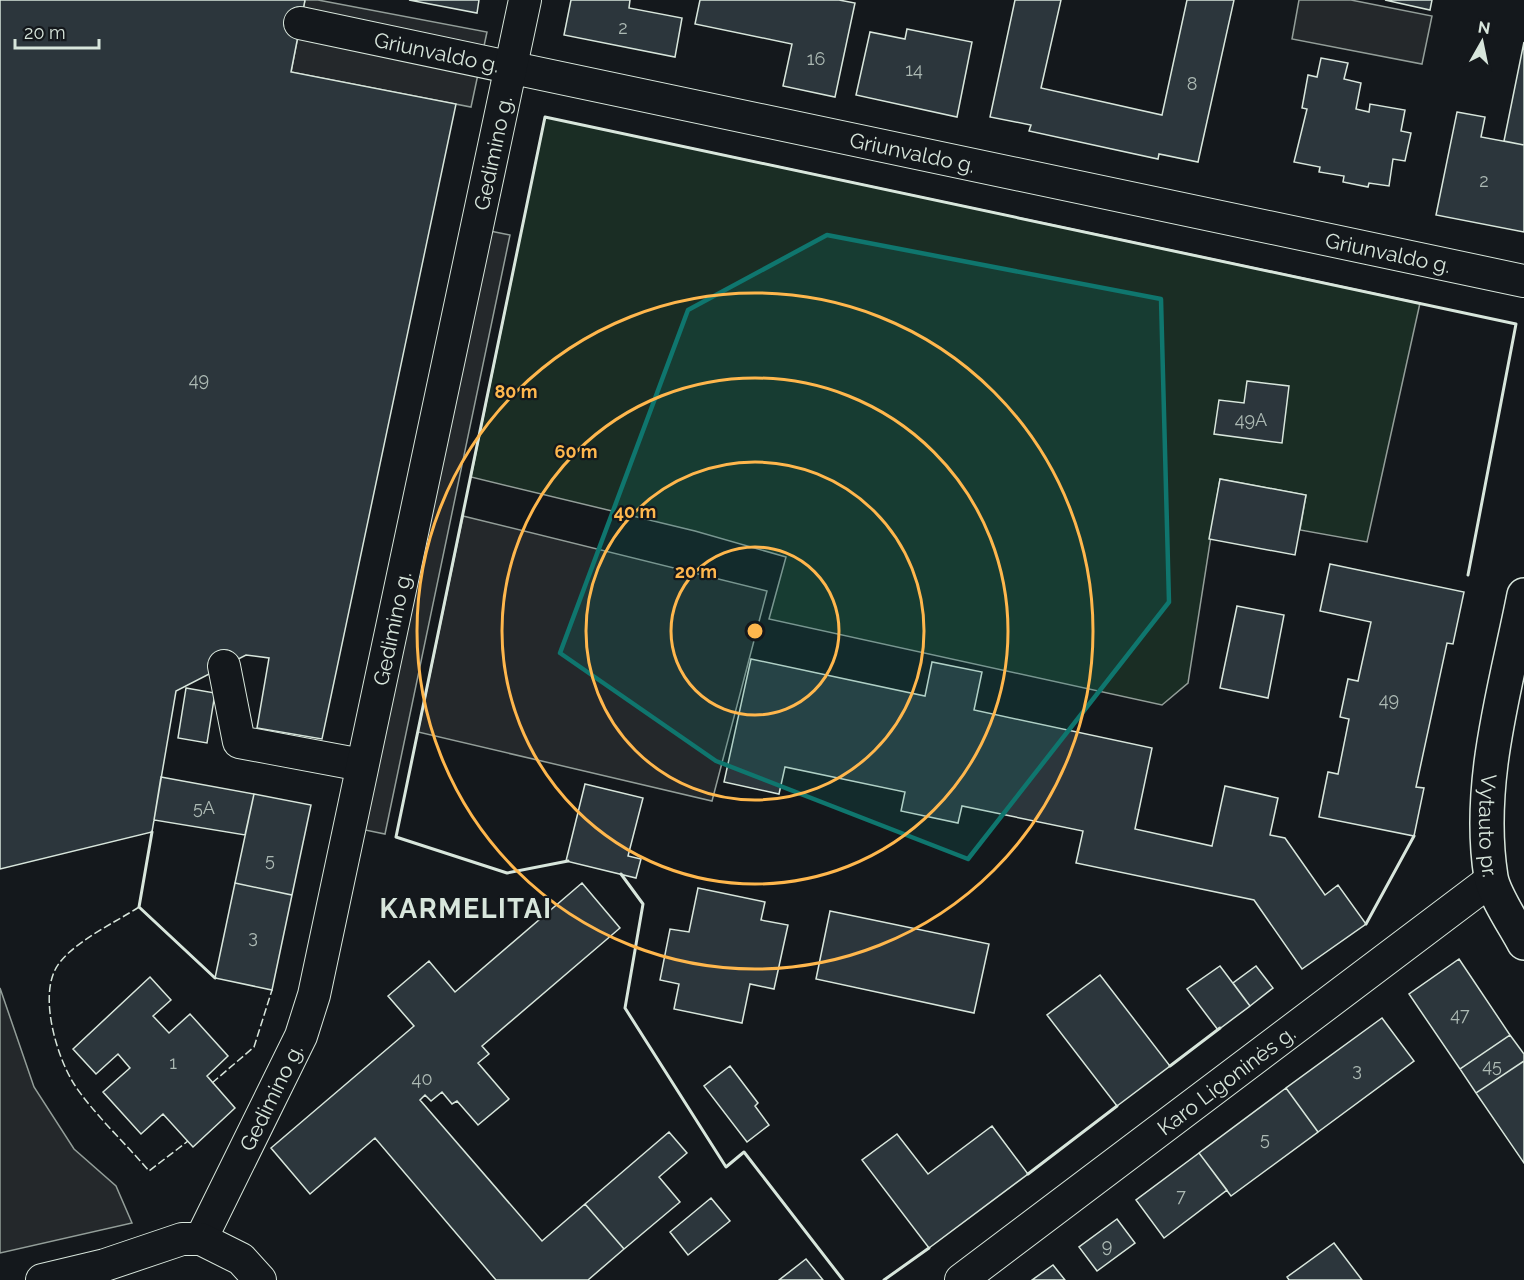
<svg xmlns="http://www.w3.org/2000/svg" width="1524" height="1280" font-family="Raleway,sans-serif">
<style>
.green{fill:#1a2d24;stroke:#939e99;stroke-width:1.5}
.parking{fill:#24282b;stroke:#939e99;stroke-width:1.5}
.building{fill:#2c363c;stroke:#d8e6dc;stroke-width:1.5}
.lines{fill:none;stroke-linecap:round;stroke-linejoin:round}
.minor-casing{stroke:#d8e6dc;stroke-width:34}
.major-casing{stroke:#d8e6dc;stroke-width:36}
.minor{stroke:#14181c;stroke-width:32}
.major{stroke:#14181c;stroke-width:33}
.fence{stroke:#d8e6dc;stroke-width:1.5;stroke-dasharray:8 3;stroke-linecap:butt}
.wall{stroke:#d8e6dc;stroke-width:3}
.marked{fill:#0f766e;fill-opacity:0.2;stroke:#0f766e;stroke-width:4.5;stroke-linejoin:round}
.ring{fill:none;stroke:#ffb74d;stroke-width:3}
.labels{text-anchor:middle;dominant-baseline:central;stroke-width:4.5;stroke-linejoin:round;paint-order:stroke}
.number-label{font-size:18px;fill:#adbab4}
.street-label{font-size:21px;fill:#d8e6dc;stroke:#14181c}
.district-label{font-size:27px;font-weight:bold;letter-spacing:1.5px;fill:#d8e6dc;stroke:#14181c}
.centre{fill:#ffb74d;stroke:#14181c;stroke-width:3}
.ring-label{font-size:18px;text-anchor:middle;font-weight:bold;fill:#ffb74d;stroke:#14181c;stroke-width:4.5;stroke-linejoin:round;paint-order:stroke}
</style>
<rect width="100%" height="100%" fill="#14181c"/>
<path class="green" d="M 545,117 L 1420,303 L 1367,542 L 1300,530 L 1306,495 L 1220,479 L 1188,683 L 1162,705 L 769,619 L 786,557 L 695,531 L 471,477 Z"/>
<path class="parking" d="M 305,0 L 318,0 L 487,32 L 471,107 L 291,72 Z
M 1299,0 L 1351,0 L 1432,16 L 1422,64 L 1292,39 Z
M 490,231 L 510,235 L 385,834 L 365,830 Z
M 463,516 L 767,591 L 712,801 L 418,732 Z
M 0,988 L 34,1087 L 74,1149 L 116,1186 L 132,1223 L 0,1253 Z"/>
<path class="building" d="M 0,0 L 305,0 L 291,72 L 456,104 L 322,739 L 257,728 L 269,658 L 246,655 L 176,691 L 152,832 L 0,869 Z
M 409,0 L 479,0 L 477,13 Z
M 571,0 L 630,0 L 629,8 L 682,18 L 675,57 L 564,35 Z
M 700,0 L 839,0 L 855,3 L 835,97 L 783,86 L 792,44 L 695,24 Z
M 1015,0 L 1061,0 L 1041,88 L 1162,115 L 1187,0 L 1234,0 L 1198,162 L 1159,154 L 1158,159 L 1029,131 L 1031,125 L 990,117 Z
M 1385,0 L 1432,0 L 1430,10 Z
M 907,29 L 972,42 L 957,117 L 856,95 L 870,32 L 905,39 Z
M 1524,42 L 1524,145 L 1504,141 Z
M 1321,58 L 1348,63 L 1344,79 L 1361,83 L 1356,109 L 1369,112 L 1370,104 L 1405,110 L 1401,131 L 1411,133 L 1405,161 L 1393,159 L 1389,186 L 1369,183 L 1368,187 L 1343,182 L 1344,176 L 1319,172 L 1320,167 L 1294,162 L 1307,109 L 1302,108 L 1308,75 L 1317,77 Z
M 1457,112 L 1485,117 L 1481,137 L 1524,145 L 1524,232 L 1436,215 Z
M 1247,381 L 1289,386 L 1282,443 L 1214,434 L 1219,400 L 1244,403 Z
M 1220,479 L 1306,495 L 1295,555 L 1209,539 Z
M 1330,564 L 1464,592 L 1453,644 L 1447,643 L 1416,787 L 1424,788 L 1414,836 L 1319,817 L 1328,772 L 1338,774 L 1349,719 L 1340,717 L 1348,679 L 1358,681 L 1371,622 L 1320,611 Z
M 1237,606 L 1284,615 L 1268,698 L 1220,688 Z
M 751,659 L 925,696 L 932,662 L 982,672 L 974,710 L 1152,748 L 1135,829 L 1212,846 L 1225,786 L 1278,798 L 1270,835 L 1285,838 L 1325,895 L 1338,885 L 1366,924 L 1302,969 L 1254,900 L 1076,863 L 1083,831 L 962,806 L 958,823 L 901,811 L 905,792 L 785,767 L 779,794 L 724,782 Z
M 186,688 L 215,693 L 207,743 L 178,738 Z
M 161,777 L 254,794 L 245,835 L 154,820 Z
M 585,784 L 643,798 L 628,856 L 641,859 L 636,878 L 566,861 Z
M 254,794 L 311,805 L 292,895 L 235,883 Z
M 235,883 L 292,895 L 272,990 L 215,978 Z
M 582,883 L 620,928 L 482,1046 L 489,1054 L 478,1063 L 509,1099 L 478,1125 L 457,1101 L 452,1104 L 442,1092 L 431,1101 L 425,1095 L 420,1100 L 542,1241 L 585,1204 L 624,1249 L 588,1280 L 496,1280 L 375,1138 L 310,1194 L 271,1148 L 414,1026 L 388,996 L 429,961 L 455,992 Z
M 698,888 L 765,902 L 761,920 L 788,925 L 774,989 L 750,984 L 742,1023 L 674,1009 L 679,984 L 660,980 L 670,929 L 689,932 Z
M 830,911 L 989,944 L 974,1013 L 816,979 Z
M 1459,959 L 1510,1035 L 1460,1069 L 1409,994 Z
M 1220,966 L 1250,1006 L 1218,1030 L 1187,989 Z
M 1256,966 L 1273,988 L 1250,1006 L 1233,983 Z
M 1100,975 L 1170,1066 L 1117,1106 L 1047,1015 Z
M 150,977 L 171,1000 L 153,1016 L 169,1033 L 190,1014 L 228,1056 L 207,1076 L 235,1108 L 193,1147 L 163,1114 L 141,1134 L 103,1092 L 130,1068 L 118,1054 L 96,1074 L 73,1049 Z
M 1382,1018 L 1414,1061 L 1318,1132 L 1286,1088 Z
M 1510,1035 L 1524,1054 L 1524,1061 L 1476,1093 L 1460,1069 Z
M 1524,1061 L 1524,1163 L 1476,1093 Z
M 730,1066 L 758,1103 L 755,1106 L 769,1125 L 747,1142 L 704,1086 Z
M 1286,1088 L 1318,1132 L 1231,1196 L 1199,1153 Z
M 992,1126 L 1028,1174 L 929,1248 L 862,1160 L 897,1134 L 928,1174 Z
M 669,1132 L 687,1153 L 659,1177 L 680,1202 L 624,1249 L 585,1204 Z
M 1199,1153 L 1227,1190 L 1164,1238 L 1136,1200 Z
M 711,1198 L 730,1221 L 688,1255 L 670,1232 Z
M 1117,1219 L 1135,1243 L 1097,1271 L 1079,1247 Z
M 1334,1243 L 1362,1280 L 1289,1280 L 1287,1277 Z
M 806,1259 L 823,1280 L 779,1280 Z
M 1053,1265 L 1065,1280 L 1032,1280 Z"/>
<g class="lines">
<defs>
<g id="minor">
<path id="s1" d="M 300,23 L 1524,281"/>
<path d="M 224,666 L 239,742 L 362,765"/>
<path id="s2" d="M 201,1239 L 301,1036 L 314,995 L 525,0"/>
<path d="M 42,1280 L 105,1265 L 182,1239 L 201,1239 L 241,1259 L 260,1280"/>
<path id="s3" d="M 961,1280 L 1491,880"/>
</g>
<g id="major">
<path id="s4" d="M 1524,595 C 1506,687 1476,783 1491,877 C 1494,895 1515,926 1524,943"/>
</g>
</defs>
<use href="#minor" class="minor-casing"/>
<use href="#major" class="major-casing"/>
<use href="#minor" class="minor"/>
<use href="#major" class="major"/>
<path class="fence" d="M 139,907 C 116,922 67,945 55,970 C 40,1000 57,1057 74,1084 C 92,1112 127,1145 149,1171 L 188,1141
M 212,1083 L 254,1047 L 272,990"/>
<path class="wall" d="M 152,832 L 139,907 L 215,978
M 568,861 L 507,873 L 396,837 L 545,117 L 1516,324 L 1468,575
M 621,874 L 643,904 L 625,1008 L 726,1167 L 744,1152 L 843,1280
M 1366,924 L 1414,836
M 1170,1066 L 1220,1028
M 1028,1174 L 1117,1106
M 884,1280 L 929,1248"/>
</g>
<path class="marked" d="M 827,235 L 1161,299 L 1169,602 L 968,859 L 716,761 L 560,653 L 688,310 Z"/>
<g class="ring">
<circle cx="755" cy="631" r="84"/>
<circle cx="755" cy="631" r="169"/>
<circle cx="755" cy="631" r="253"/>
<circle cx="755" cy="631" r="338"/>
</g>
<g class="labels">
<g class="number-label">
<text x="623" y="27">2</text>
<text x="816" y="58">16</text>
<text x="914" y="69">14</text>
<text x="1192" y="83">8</text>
<text x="1484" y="180">2</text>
<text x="199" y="379">49</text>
<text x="1251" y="419">49A</text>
<text x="1389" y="699">49</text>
<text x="204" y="807">5A</text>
<text x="270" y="859">5</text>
<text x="253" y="936">3</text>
<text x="1460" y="1014">47</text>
<text x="173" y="1062">1</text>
<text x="1492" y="1065">45</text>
<text x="1357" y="1069">3</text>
<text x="422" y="1078">40</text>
<text x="1265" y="1138">5</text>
<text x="1181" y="1195">7</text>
<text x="1107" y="1245">9</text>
</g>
<g class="street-label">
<text stroke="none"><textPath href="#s1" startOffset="140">Griunvaldo g.</textPath></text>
<text stroke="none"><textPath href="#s1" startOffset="626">Griunvaldo g.</textPath></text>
<text stroke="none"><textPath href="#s2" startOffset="1130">Gedimino g.</textPath></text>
<text stroke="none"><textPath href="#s1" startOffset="1112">Griunvaldo g.</textPath></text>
<text stroke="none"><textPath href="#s2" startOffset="644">Gedimino g.</textPath></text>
<text stroke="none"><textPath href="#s4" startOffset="234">Vytauto pr.</textPath></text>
<text stroke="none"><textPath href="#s3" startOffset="332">Karo Ligoninės g.</textPath></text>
<text stroke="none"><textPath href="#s2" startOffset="158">Gedimino g.</textPath></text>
</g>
<g class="district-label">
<text x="466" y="908">KARMELITAI</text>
</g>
</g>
<circle cx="755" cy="631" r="9" class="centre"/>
<g class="ring-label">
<text x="516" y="398">80 m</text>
<text x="576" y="458">60 m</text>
<text x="635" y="518">40 m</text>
<text x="696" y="578">20 m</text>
</g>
<g transform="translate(1482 42) rotate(9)" stroke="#14181c" stroke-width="4.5" paint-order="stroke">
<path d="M0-4.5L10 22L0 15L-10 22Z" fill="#d8e6dc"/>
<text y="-9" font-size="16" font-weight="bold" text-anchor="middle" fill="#d8e6dc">N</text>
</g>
<path d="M15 39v9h84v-9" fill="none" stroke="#d8e6dc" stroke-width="3"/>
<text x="24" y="39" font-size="18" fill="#d8e6dc" stroke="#14181c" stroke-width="4.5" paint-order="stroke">20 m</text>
</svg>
